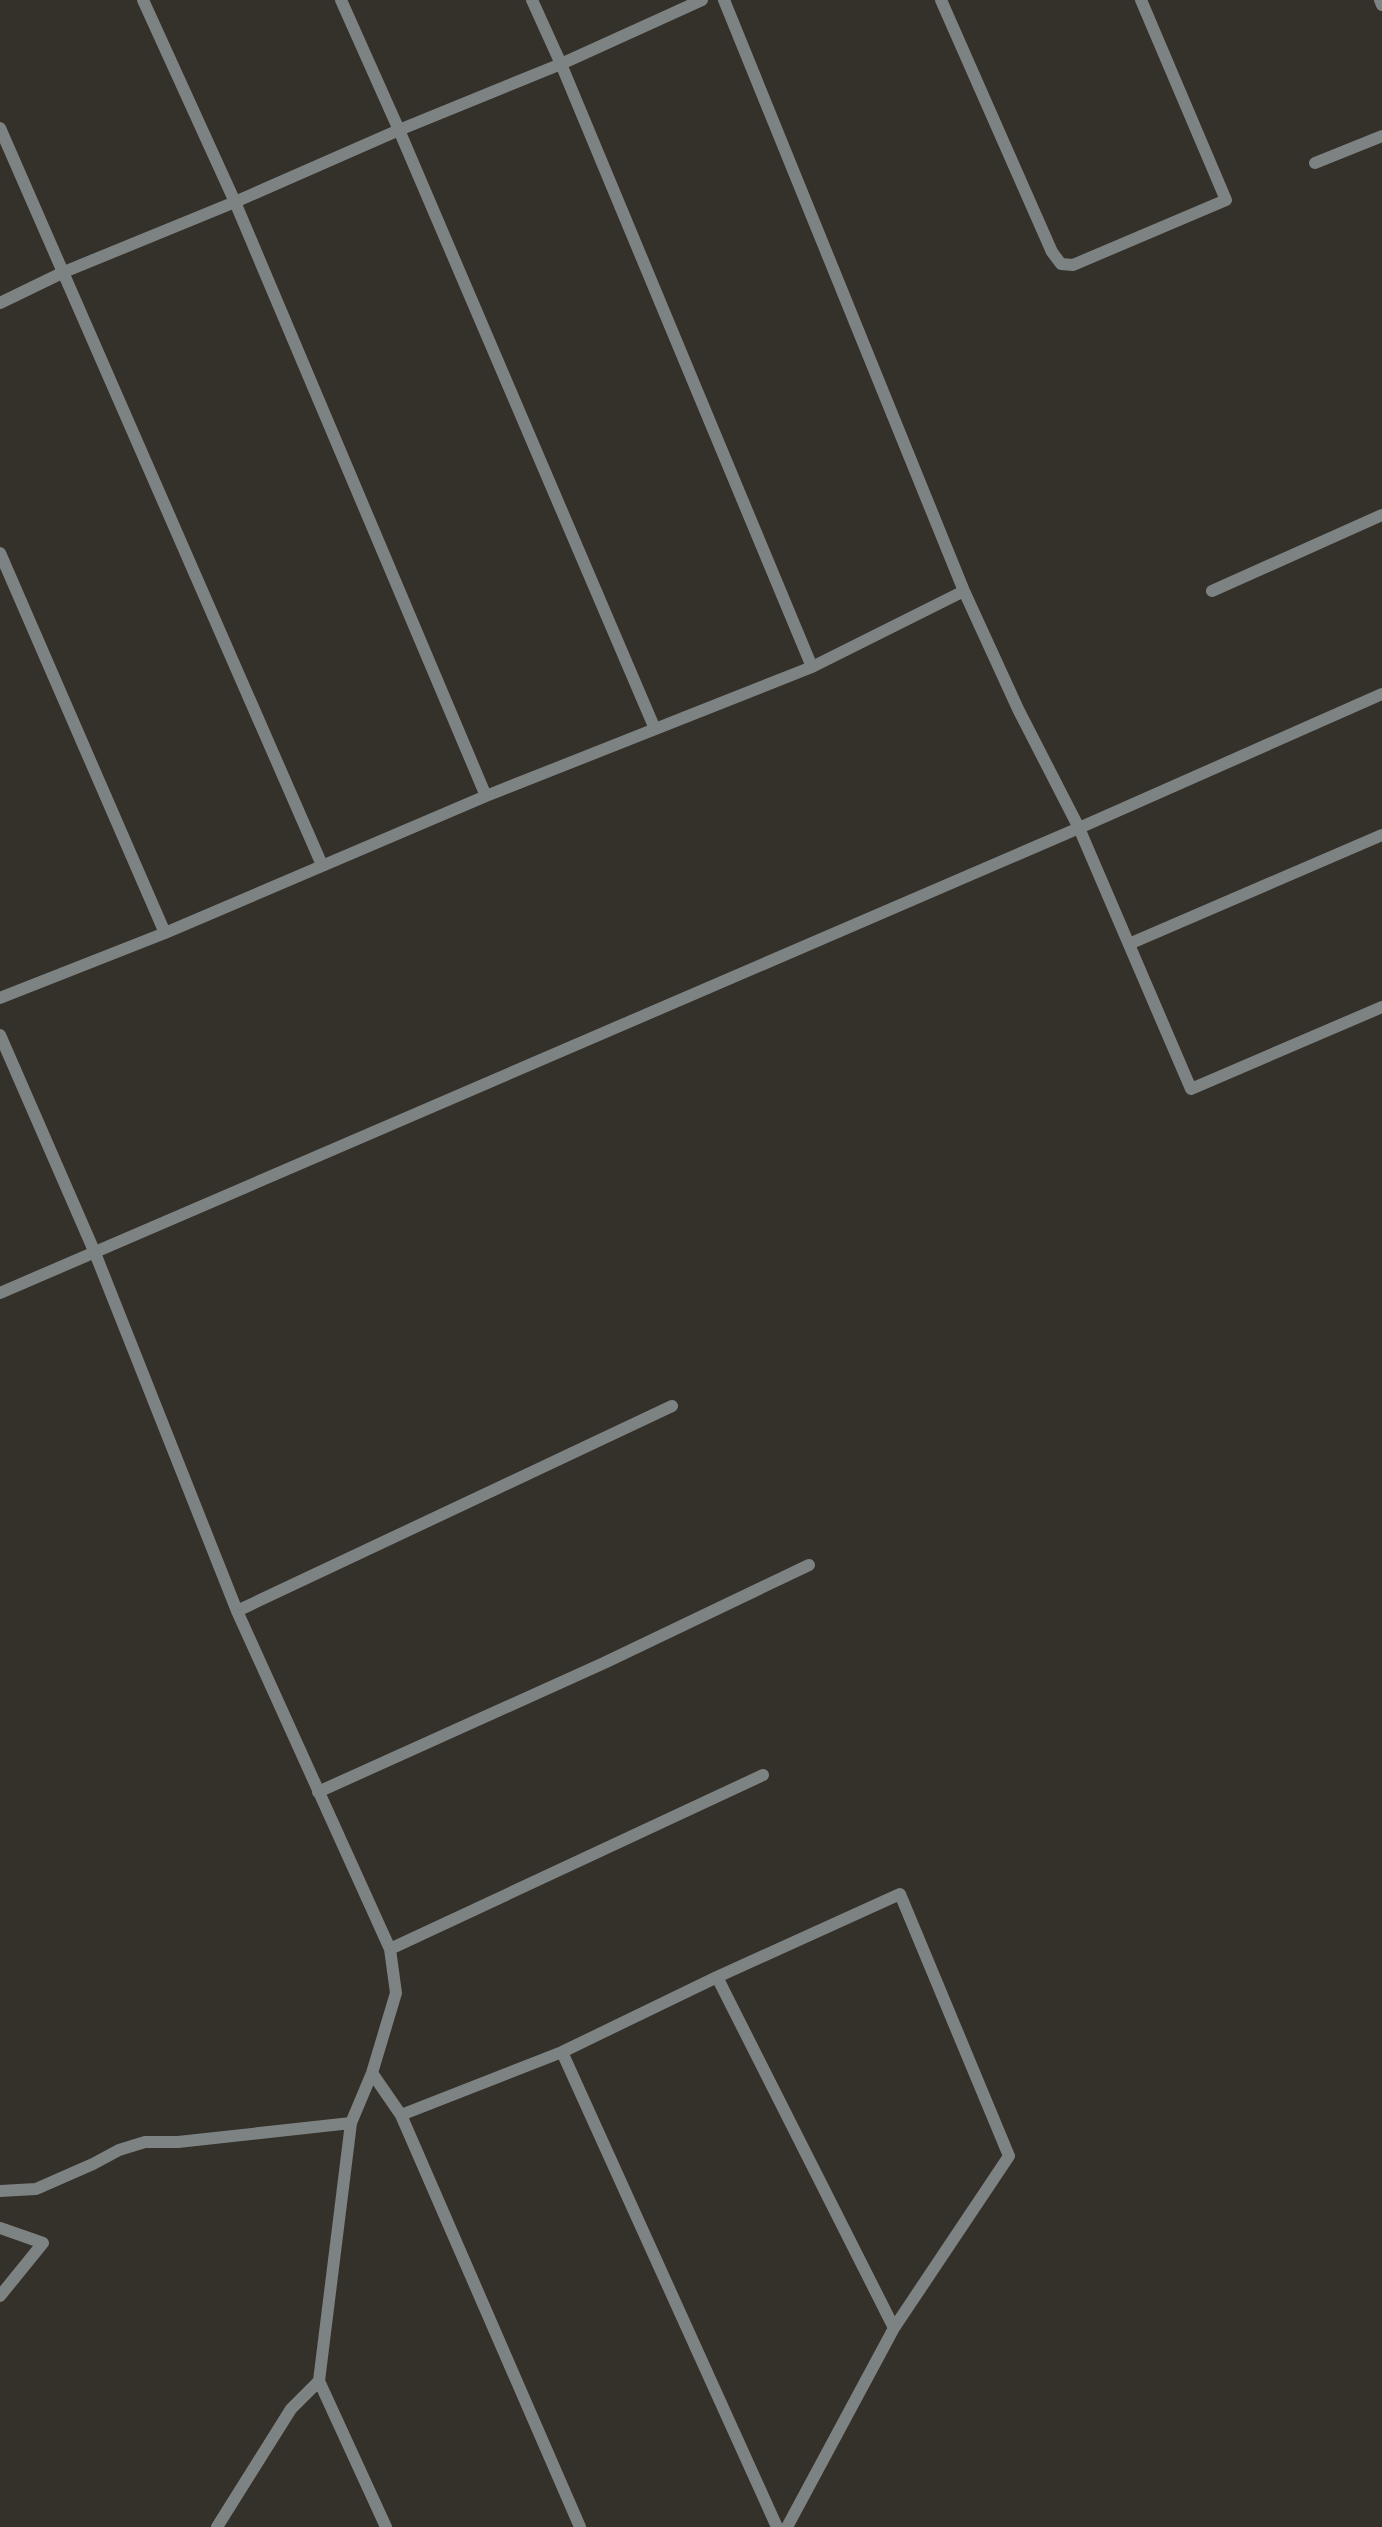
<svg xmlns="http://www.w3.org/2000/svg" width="1382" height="2527" font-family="'Varela Round',sans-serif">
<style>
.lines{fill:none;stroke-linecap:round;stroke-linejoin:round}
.street{stroke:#7d8282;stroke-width:12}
</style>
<rect width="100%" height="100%" fill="#34302a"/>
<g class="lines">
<path class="street" d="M 143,0 L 235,202 L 486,796
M 341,0 L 399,130 L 655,729
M 532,0 L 561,64 L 812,667
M 724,0 L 964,591 L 1018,709 L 1079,828 L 1191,1089 L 1382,1007
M 941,0 L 1052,252 L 1061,264 L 1073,265 L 1226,200 L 1141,0
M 1380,0 L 1382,5
M 0,128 L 322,865
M 1315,163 L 1382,136
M 0,303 L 64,272 L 235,202 L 399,130 L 561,64 L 702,0
M 0,553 L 165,933
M 1212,591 L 1382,515
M 1129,944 L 1382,835
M 0,998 L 165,933 L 486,796 L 812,667 L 964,591
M 0,1035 L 95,1253 L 237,1611 L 390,1949 L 396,1993 L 372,2073 L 351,2123 L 319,2381 L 291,2409 L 217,2527
M 0,1293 L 1079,828 L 1382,694
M 237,1611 L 672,1406
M 318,1792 L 604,1663 L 809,1565
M 390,1949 L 763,1775
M 717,1977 L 894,2328
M 562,2052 L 777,2527
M 372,2073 L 401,2115 L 580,2527
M 401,2115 L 562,2052 L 717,1977 L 900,1894 L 1009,2156 L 894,2328 L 787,2527
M 0,2191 L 36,2189 L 93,2164 L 119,2150 L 145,2142 L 178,2142 L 351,2123
M 0,2228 L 43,2243 L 0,2296
M 319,2381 L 386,2527"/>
</g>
</svg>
